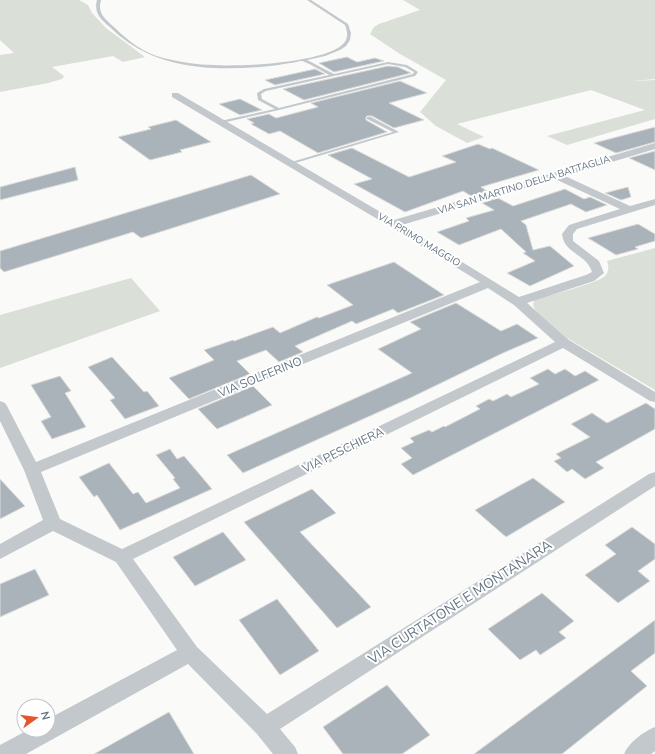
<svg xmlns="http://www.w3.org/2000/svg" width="655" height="754" font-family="'Nunito Sans',sans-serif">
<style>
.green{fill:#dadfd7}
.building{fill:#aab3b9;stroke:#dcdcda}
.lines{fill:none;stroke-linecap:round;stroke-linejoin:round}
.service{fill:#c3c8cc;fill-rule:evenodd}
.minor{fill:#c3c8cc;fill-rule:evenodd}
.labels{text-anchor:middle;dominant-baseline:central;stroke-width:4;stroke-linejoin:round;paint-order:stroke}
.far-street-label{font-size:10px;fill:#657683;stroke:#fff}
.street-label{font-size:12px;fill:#657683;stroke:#fff}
.near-street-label{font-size:14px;fill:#657683;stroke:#fff}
</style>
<rect width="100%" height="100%" fill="#fafaf8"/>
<path class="green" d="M 0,0 L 79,0 L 88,5 L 92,13 L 106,28 L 145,57 L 123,62 L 113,56 L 52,67 L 64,76 L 62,79 L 48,83 L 0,92 L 0,55 L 14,53 L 0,40 Z
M 403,0 L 655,0 L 655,79 L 632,81 L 655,80 L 655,119 L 567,145 L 547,136 L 645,110 L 591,90 L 457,124 L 484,137 L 467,143 L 436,126 L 420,112 L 446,80 L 400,54 L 370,34 L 374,27 L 379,24 L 420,10 Z
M 655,248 L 655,390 L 567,338 L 535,310 L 533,304 L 535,299 C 547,296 600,283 606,275 C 609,271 609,265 607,261 Z
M 131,278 L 160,311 L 0,368 L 0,315 Z"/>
<path class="building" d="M 347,57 L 357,62 L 375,58 L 384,61 L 334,72 L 319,63 Z
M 388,66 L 398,67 L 411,73 L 304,100 L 283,89 Z
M 315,69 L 325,74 L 275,85 L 265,80 Z
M 400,81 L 427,93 L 389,103 L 424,120 L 394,128 L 372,116 L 367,116 L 366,117 L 366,120 L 387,132 L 318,153 L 280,131 L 269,134 L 251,124 L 254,123 L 247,119 L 269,114 L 276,118 L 318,107 L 311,103 Z
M 240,99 L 262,110 L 240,115 L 219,104 Z
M 176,120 L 211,142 L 180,150 L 182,152 L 150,160 L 118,137 L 151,129 L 148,127 Z
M 655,127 L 655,142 L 616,153 L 594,143 Z
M 478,144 L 490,149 L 492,148 L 539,170 L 481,187 L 487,191 L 471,196 L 463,191 L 405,212 L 354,184 L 372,179 L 328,155 L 352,148 L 409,177 L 456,162 L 442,156 Z
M 655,151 L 655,170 L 629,158 Z
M 75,167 L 78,180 L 0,200 L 0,187 Z
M 251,175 L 280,194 L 141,238 L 133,232 L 4,272 L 0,268 L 0,251 Z
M 628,187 L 631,197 L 621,200 L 605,193 Z
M 565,189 L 584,199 L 590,197 L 607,205 L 586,212 L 571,204 L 521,221 L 526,225 L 533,250 L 550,246 L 574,266 L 530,286 L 507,273 L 535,261 L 523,253 L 526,252 L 501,229 L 459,245 L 437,232 L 469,221 L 466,218 L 494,210 L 482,203 L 498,198 L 513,206 Z
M 638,224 L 655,234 L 655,241 L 635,247 L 638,249 L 616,255 L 588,238 Z
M 394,262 L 444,295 L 398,313 L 393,309 L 356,324 L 352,321 L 295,346 L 303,352 L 279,362 L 266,350 L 237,361 L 250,374 L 189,399 L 169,378 L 214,360 L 204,350 L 233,340 L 234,341 L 273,327 L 280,333 L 317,317 L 319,318 L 353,305 L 327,285 Z
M 456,303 L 501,331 L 517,324 L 538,338 L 503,353 L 410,398 L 243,473 L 227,455 L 412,373 L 378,349 L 421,329 L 410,322 Z
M 112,357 L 144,392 L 147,391 L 159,406 L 125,419 L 110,400 L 115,398 L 88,367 Z
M 548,369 L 555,374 L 565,369 L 575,376 L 585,371 L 599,380 L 413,475 L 401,464 L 412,458 L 401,448 L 414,442 L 410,438 L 429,430 L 432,432 L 444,426 L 445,427 L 480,409 L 476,406 L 489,399 L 493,401 L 507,394 L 511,397 L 539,384 L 530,378 Z
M 60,376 L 71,391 L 65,393 L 86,427 L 52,439 L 41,421 L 51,417 L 31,385 Z
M 253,386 L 272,405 L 217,429 L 198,409 Z
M 646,403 L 655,409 L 655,429 L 596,462 L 604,468 L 585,479 L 572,469 L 567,472 L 554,461 L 561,458 L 556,454 L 590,437 L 571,424 L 592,413 L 607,423 Z
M 170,449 L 177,459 L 184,456 L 212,489 L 120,530 L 97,495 L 94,497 L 79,477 L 109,463 L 133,494 L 138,492 L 146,503 L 180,488 L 173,479 L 175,478 L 156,455 Z
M 533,478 L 565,502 L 506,537 L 475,510 Z
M 0,479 L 25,506 L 0,519 Z
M 312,489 L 336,513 L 300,532 L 371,607 L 337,628 L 244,522 Z
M 632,527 L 655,544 L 655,559 L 638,571 L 650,581 L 618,603 L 585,575 L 616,554 L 605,545 Z
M 223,532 L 246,560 L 195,586 L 173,557 Z
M 35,569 L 49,595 L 0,617 L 0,584 Z
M 542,593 L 574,621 L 559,632 L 566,638 L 540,655 L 536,650 L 520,660 L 488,629 Z
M 277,599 L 319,651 L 280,675 L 239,620 Z
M 655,620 L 655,653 L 631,671 L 647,686 L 562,754 L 474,754 Z
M 387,685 L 430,735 L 402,754 L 343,754 L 323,727 Z
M 169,712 L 194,754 L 94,754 Z"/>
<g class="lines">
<path class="service" d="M 97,0 L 101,0 C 97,13 105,19 114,27 C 128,41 144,53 163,58 C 180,62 197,65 214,65 C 238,67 335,63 346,40 C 348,35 347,30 345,25 L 307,0 L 311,0 L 348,24 L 351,33 L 350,40 L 346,46 L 340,50 L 325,56 L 307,60 L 334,74 L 388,62 L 407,65 L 418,72 L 415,76 L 279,110 L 222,123 L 220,122 L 220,121 L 275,109 L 258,100 L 257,93 L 264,89 L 329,75 C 324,72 307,62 302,61 C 298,61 294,63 290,63 C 280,65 270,66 260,67 C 208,71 153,68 113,30 C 103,21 93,15 97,0 ZM 388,64 L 405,67 L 414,72 L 413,74 L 279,108 L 262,99 L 261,94 L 266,91 Z
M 367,117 L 371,117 L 399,132 L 292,164 L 288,163 L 393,132 L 367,119 Z"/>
<path class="minor" d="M 172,93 L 178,93 L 394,220 L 655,143 L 655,149 L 565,176 L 630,206 L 655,199 L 655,205 L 577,229 L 573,234 L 573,241 L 599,261 L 604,273 L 594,281 L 527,303 L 569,340 L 655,392 L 655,402 L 650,401 L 563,348 L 133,559 L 197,647 L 267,714 L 649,474 L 655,472 L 655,486 L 280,729 L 295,747 L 298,754 L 273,754 L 257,734 L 188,664 L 26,754 L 0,754 L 0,745 L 28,730 L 48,730 L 48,719 L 177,650 L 116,562 L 53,531 L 0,559 L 0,544 L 43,520 L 24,470 L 0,421 L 0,401 L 5,403 L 7,406 L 36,462 L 480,282 L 389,226 L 172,97 ZM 555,179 L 620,209 L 569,225 L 562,234 C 564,254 586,253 592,272 L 586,275 L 519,297 L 402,225 ZM 488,288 L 514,305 L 555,342 L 122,549 L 60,519 L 41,472 Z
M 655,727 L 655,751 L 651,754 L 624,754 C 629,742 643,732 655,727 Z"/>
</g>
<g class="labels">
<g class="far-street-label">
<text transform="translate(524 185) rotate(-17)">VIA SAN MARTINO DELLA BATTAGLIA</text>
<text transform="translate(419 240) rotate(31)">VIA PRIMO MAGGIO</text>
</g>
<g class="street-label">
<text transform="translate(260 377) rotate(-22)">VIA SOLFERINO</text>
<text transform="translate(343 450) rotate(-26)">VIA PESCHIERA</text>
</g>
<g class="near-street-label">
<text transform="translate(460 602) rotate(-33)">VIA CURTATONE E MONTANARA</text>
</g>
</g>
<g transform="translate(36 718) rotate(76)"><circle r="19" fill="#ffffff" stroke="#c1c8cd"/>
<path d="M0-3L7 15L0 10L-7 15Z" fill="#e4572e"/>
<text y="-6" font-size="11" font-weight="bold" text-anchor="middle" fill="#657683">N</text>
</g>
</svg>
